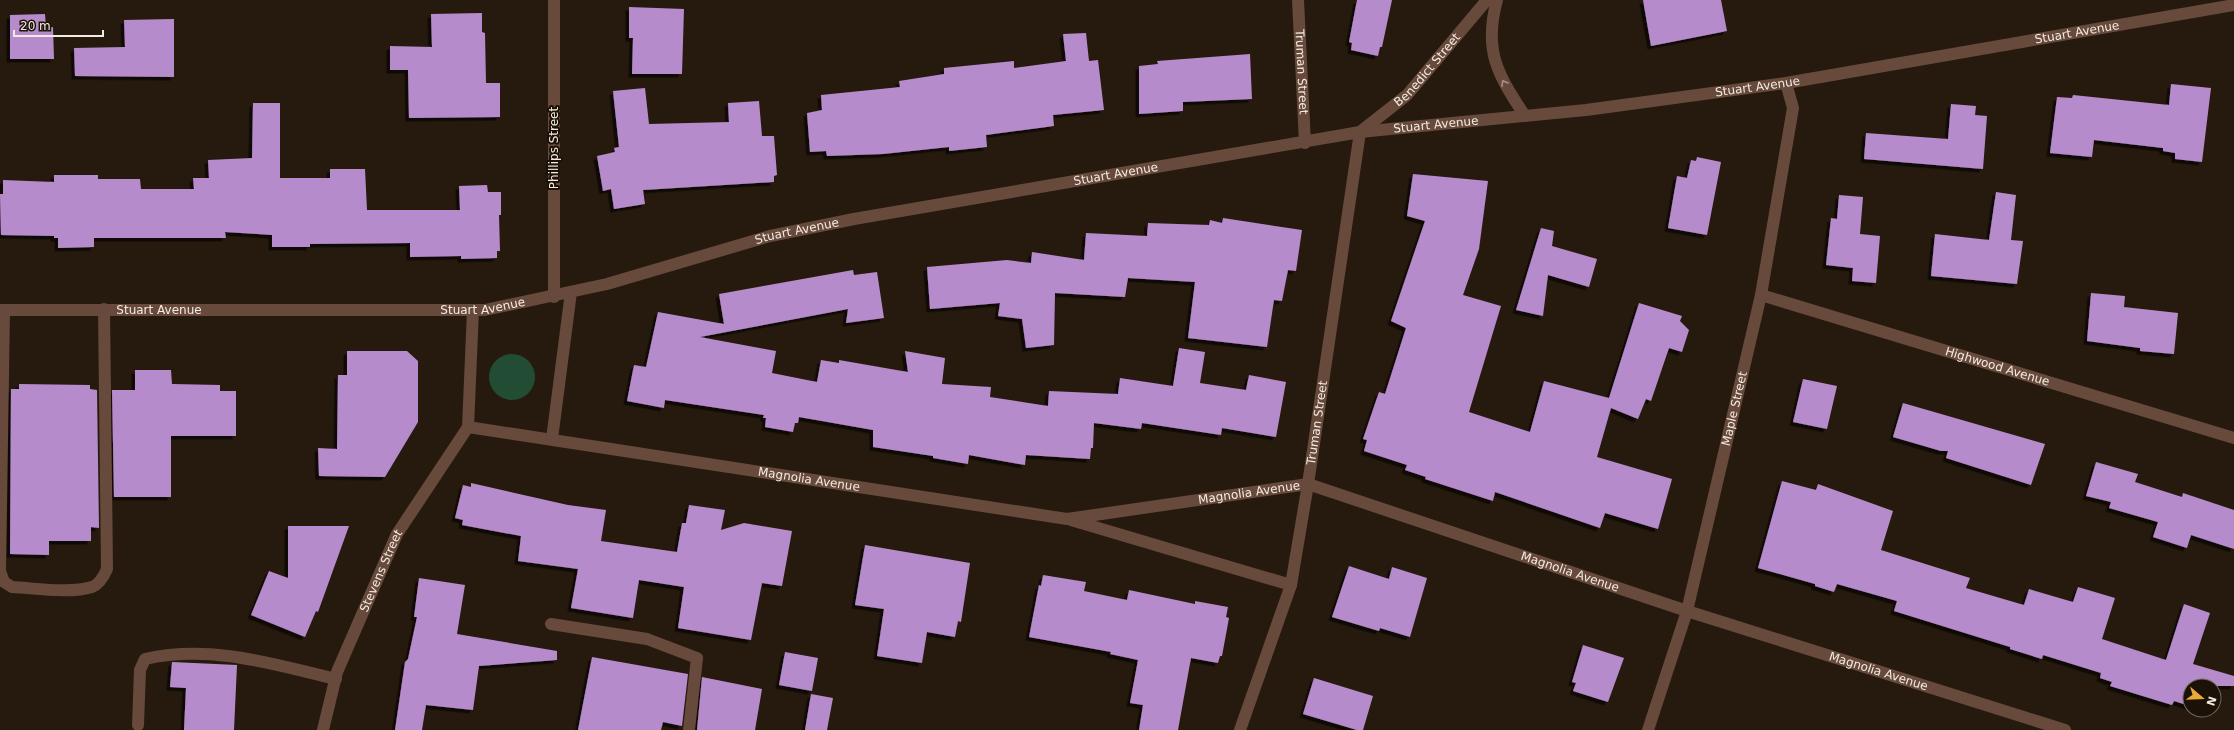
<svg xmlns="http://www.w3.org/2000/svg" width="2234" height="730" font-family="'DejaVu Sans',sans-serif">
<style>
.green{fill:#224d34}
.building{fill:#b68bcc;filter:url(#shadow)}
.lines{fill:none;stroke-linecap:round;stroke-linejoin:round}
.minor{stroke:#674a3b;stroke-width:12}
.oneway{stroke:#a69287}
.labels{text-anchor:middle;dominant-baseline:central;stroke-width:4;stroke-linejoin:round;paint-order:stroke}
.street-label{font-size:12px;fill:#f3ebe3;stroke:#1c1106}
</style>
<defs>
<filter id="shadow"><feDropShadow dx="-3.5" dy="3.5" stdDeviation="0" flood-color="#0009"/></filter>
</defs>
<rect width="100%" height="100%" fill="#261a0e"/>
<path class="green" d="M489 377a23 23 0 1 1 46 0a23 23 0 1 1-46 0Z"/>
<path class="building" d="M 1357,0 L 1392,0 L 1382,47 L 1380,47 L 1378,56 L 1351,50 L 1352,43 L 1349,42 Z
M 1643,0 L 1721,0 L 1727,31 L 1651,46 Z
M 629,7 L 684,9 L 682,74 L 632,74 L 633,38 L 629,38 Z
M 482,13 L 482,32 L 485,33 L 486,83 L 500,83 L 500,117 L 409,118 L 408,70 L 390,70 L 390,46 L 432,47 L 431,14 Z
M 45,14 L 46,28 L 53,27 L 54,59 L 10,59 L 10,15 Z
M 174,19 L 174,77 L 75,76 L 74,48 L 125,47 L 124,20 Z
M 1086,33 L 1089,61 L 1098,60 L 1104,110 L 1053,115 L 1054,126 L 986,135 L 987,147 L 949,151 L 949,147 L 883,154 L 827,156 L 826,151 L 810,152 L 807,113 L 822,110 L 821,95 L 900,87 L 899,81 L 944,74 L 944,68 L 1014,61 L 1014,68 L 1066,61 L 1063,34 Z
M 1250,54 L 1252,99 L 1183,102 L 1183,111 L 1139,114 L 1139,66 L 1158,64 L 1157,61 Z
M 2171,84 L 2211,88 L 2202,162 L 2175,159 L 2175,153 L 2163,151 L 2163,148 L 2094,140 L 2092,157 L 2050,153 L 2057,97 L 2072,98 L 2073,95 L 2169,105 Z
M 645,88 L 649,124 L 729,122 L 728,103 L 759,101 L 762,136 L 774,136 L 777,175 L 774,176 L 774,182 L 643,190 L 645,204 L 614,209 L 611,189 L 603,191 L 597,156 L 615,152 L 614,148 L 619,147 L 613,91 Z
M 253,103 L 280,103 L 280,178 L 330,178 L 330,169 L 365,169 L 367,210 L 460,210 L 459,186 L 487,185 L 488,192 L 501,192 L 501,215 L 499,215 L 500,251 L 497,251 L 497,258 L 461,259 L 461,256 L 410,257 L 410,243 L 310,244 L 310,247 L 272,247 L 272,235 L 225,232 L 226,238 L 94,238 L 94,247 L 58,248 L 58,238 L 54,238 L 54,236 L 1,235 L 0,194 L 3,194 L 3,180 L 54,182 L 54,175 L 98,175 L 98,179 L 140,179 L 141,189 L 194,189 L 193,178 L 209,178 L 208,160 L 252,158 Z
M 1951,104 L 1976,106 L 1975,115 L 1987,116 L 1983,169 L 1864,159 L 1866,133 L 1948,139 Z
M 1697,157 L 1721,162 L 1707,235 L 1668,228 L 1677,176 L 1687,178 L 1691,160 L 1696,161 Z
M 1413,174 L 1488,181 L 1479,249 L 1463,295 L 1501,306 L 1469,412 L 1530,432 L 1544,381 L 1609,398 L 1639,303 L 1682,316 L 1680,321 L 1689,330 L 1682,352 L 1669,348 L 1651,401 L 1646,399 L 1638,419 L 1611,408 L 1597,457 L 1672,479 L 1658,529 L 1605,513 L 1600,528 L 1495,492 L 1493,501 L 1425,479 L 1426,477 L 1405,470 L 1407,465 L 1364,451 L 1367,440 L 1363,439 L 1379,392 L 1385,394 L 1406,328 L 1391,321 L 1425,221 L 1407,216 Z
M 1996,192 L 2016,195 L 2011,240 L 2023,241 L 2017,284 L 1931,276 L 1935,234 L 1989,240 Z
M 1839,195 L 1863,197 L 1860,234 L 1880,236 L 1876,283 L 1852,281 L 1853,268 L 1826,265 L 1831,218 L 1837,219 Z
M 1223,218 L 1302,230 L 1296,271 L 1288,270 L 1282,301 L 1274,300 L 1267,347 L 1188,338 L 1195,282 L 1128,278 L 1125,297 L 1055,293 L 1054,345 L 1026,348 L 1022,319 L 998,316 L 1000,303 L 930,309 L 927,267 L 1007,260 L 1031,263 L 1032,252 L 1084,260 L 1086,233 L 1147,236 L 1148,223 L 1209,225 L 1210,220 L 1222,223 Z
M 1541,228 L 1554,231 L 1552,246 L 1597,259 L 1589,287 L 1548,275 L 1543,316 L 1516,310 Z
M 853,270 L 854,275 L 877,272 L 884,318 L 846,323 L 848,309 L 700,337 L 776,351 L 772,373 L 817,382 L 821,360 L 839,363 L 839,360 L 908,372 L 905,351 L 945,358 L 942,384 L 991,387 L 990,397 L 1048,406 L 1049,391 L 1118,394 L 1120,378 L 1173,386 L 1179,348 L 1205,352 L 1200,383 L 1246,390 L 1249,375 L 1286,382 L 1276,437 L 1222,428 L 1221,435 L 1142,423 L 1141,429 L 1094,423 L 1093,448 L 1091,448 L 1090,459 L 1026,455 L 1025,465 L 969,455 L 968,464 L 933,458 L 933,456 L 873,447 L 873,430 L 799,417 L 798,423 L 795,423 L 793,432 L 765,427 L 766,418 L 763,418 L 764,415 L 665,400 L 664,408 L 627,401 L 634,365 L 646,367 L 658,312 L 724,324 L 719,294 Z
M 2091,293 L 2125,296 L 2124,307 L 2178,313 L 2174,354 L 2140,351 L 2140,348 L 2087,341 Z
M 347,351 L 407,351 L 418,361 L 418,422 L 385,477 L 319,476 L 318,448 L 337,449 L 338,375 L 347,375 Z
M 135,370 L 171,370 L 172,384 L 220,385 L 220,391 L 236,391 L 236,436 L 171,436 L 171,497 L 114,497 L 112,390 L 135,390 Z
M 1803,379 L 1837,386 L 1827,429 L 1793,422 Z
M 19,384 L 90,385 L 90,389 L 97,390 L 99,528 L 91,527 L 91,541 L 49,541 L 49,555 L 10,554 L 11,389 L 19,389 Z
M 1903,403 L 2045,444 L 2031,485 L 1946,458 L 1948,451 L 1941,451 L 1893,437 Z
M 2096,462 L 2138,474 L 2135,482 L 2182,497 L 2183,493 L 2234,510 L 2234,549 L 2191,535 L 2187,548 L 2153,537 L 2158,522 L 2109,508 L 2111,502 L 2086,496 Z
M 1782,481 L 1816,490 L 1818,484 L 1893,511 L 1881,550 L 1970,578 L 1966,588 L 2024,605 L 2029,589 L 2073,602 L 2078,587 L 2115,598 L 2102,639 L 2166,660 L 2184,604 L 2210,613 L 2193,664 L 2234,676 L 2234,686 L 2190,686 L 2190,706 L 2174,701 L 2172,705 L 2110,686 L 2112,682 L 2100,678 L 2101,673 L 2043,655 L 2042,659 L 2010,649 L 2010,647 L 1894,611 L 1897,601 L 1837,584 L 1834,592 L 1815,586 L 1815,584 L 1758,568 Z
M 471,483 L 568,505 L 606,510 L 601,541 L 677,552 L 682,523 L 686,523 L 689,505 L 725,510 L 721,530 L 744,523 L 792,531 L 782,586 L 762,583 L 751,640 L 678,628 L 684,587 L 639,580 L 633,618 L 571,608 L 578,569 L 518,561 L 521,536 L 462,525 L 463,520 L 455,518 L 463,485 L 471,487 Z
M 288,526 L 349,526 L 318,612 L 316,611 L 305,637 L 251,615 L 269,571 L 288,578 Z
M 865,545 L 970,563 L 961,622 L 958,621 L 955,637 L 927,632 L 922,663 L 877,656 L 884,609 L 855,605 Z
M 1349,566 L 1389,579 L 1392,567 L 1427,578 L 1410,637 L 1380,628 L 1379,631 L 1332,617 Z
M 1043,575 L 1086,582 L 1084,591 L 1127,600 L 1129,590 L 1195,604 L 1195,601 L 1228,607 L 1226,617 L 1229,618 L 1222,656 L 1220,656 L 1218,663 L 1191,658 L 1178,730 L 1139,730 L 1143,705 L 1130,703 L 1138,660 L 1110,654 L 1111,652 L 1029,637 L 1039,585 L 1041,586 Z
M 419,578 L 465,585 L 457,634 L 557,651 L 557,660 L 479,666 L 473,710 L 426,705 L 422,730 L 395,730 L 405,662 L 408,659 L 417,617 L 414,617 Z
M 1583,645 L 1624,658 L 1608,702 L 1573,691 L 1576,683 L 1572,682 Z
M 785,652 L 818,658 L 812,691 L 779,685 Z
M 592,657 L 688,674 L 682,726 L 663,722 L 661,730 L 578,730 Z
M 172,662 L 237,665 L 234,730 L 184,730 L 186,688 L 170,687 Z
M 702,677 L 762,689 L 755,730 L 697,730 Z
M 1314,678 L 1373,696 L 1363,730 L 1357,730 L 1303,714 Z
M 811,694 L 833,698 L 827,730 L 805,730 Z"/>
<g class="lines">
<g class="minor">
<path d="M 554,0 L 554,297"/>
<path id="s1" d="M 1298,0 L 1305,143"/>
<path d="M 1497,0 C 1483,51 1498,75 1525,116"/>
<path id="s2" d="M 1360,132 L 1407,95 L 1487,0"/>
<path id="s3" d="M 1761,295 L 2234,438"/>
<path id="s4" d="M 0,310 L 485,310 L 607,284 L 770,236 L 854,219 L 1360,132 L 1586,110 L 1786,83 L 2234,5"/>
<path d="M 4,310 L 0,571 L 4,582 L 12,587 C 34,588 70,594 92,587 C 100,584 104,576 107,569 L 104,309"/>
<path id="s5" d="M 468,427 L 1067,519 L 1308,484 L 1687,611 L 2065,730"/>
<path d="M 552,439 L 571,292"/>
<path d="M 1071,520 L 1291,585"/>
<path d="M 551,624 L 647,639 L 697,658 L 689,730"/>
<path d="M 138,725 L 140,670 L 145,659 C 211,644 272,664 336,679"/>
<path id="s6" d="M 323,730 L 337,672 L 397,534 L 468,427 L 473,310"/>
<path id="s7" d="M 1240,730 L 1291,585 L 1308,484 L 1360,132"/>
<path id="s8" d="M 1648,730 L 1687,611 L 1761,295 L 1793,108 L 1786,83"/>
</g>
</g>
<defs><path id="oneway-chevron" d="M-2-3.5L2.5 0L-2 3.5" fill="none" stroke-width="1.6" stroke-linecap="round" stroke-linejoin="round"/></defs>
<use class="oneway" href="#oneway-chevron" transform="translate(1504 83) rotate(-120)"/>
<g class="labels">
<g class="street-label">
<text stroke="none"><textPath href="#s4" startOffset="2103">Stuart Avenue</textPath></text>
<text stroke="none"><textPath href="#s2" startOffset="92">Benedict Street</textPath></text>
<text stroke="none"><textPath href="#s1" startOffset="72">Truman Street</textPath></text>
<text stroke="none"><textPath href="#s4" startOffset="1779">Stuart Avenue</textPath></text>
<text stroke="none"><textPath href="#s4" startOffset="1455">Stuart Avenue</textPath></text>
<text transform="translate(554 148) rotate(-90)">Phillips Street</text>
<text stroke="none"><textPath href="#s4" startOffset="1131">Stuart Avenue</textPath></text>
<text stroke="none"><textPath href="#s4" startOffset="807">Stuart Avenue</textPath></text>
<text stroke="none"><textPath href="#s4" startOffset="483">Stuart Avenue</textPath></text>
<text stroke="none"><textPath href="#s4" startOffset="159">Stuart Avenue</textPath></text>
<text stroke="none"><textPath href="#s3" startOffset="247">Highwood Avenue</textPath></text>
<text stroke="none"><textPath href="#s8" startOffset="333">Maple Street</textPath></text>
<text stroke="none"><textPath href="#s7" startOffset="318">Truman Street</textPath></text>
<text stroke="none"><textPath href="#s5" startOffset="345">Magnolia Avenue</textPath></text>
<text stroke="none"><textPath href="#s5" startOffset="790">Magnolia Avenue</textPath></text>
<text stroke="none"><textPath href="#s6" startOffset="170">Stevens Street</textPath></text>
<text stroke="none"><textPath href="#s5" startOffset="1126">Magnolia Avenue</textPath></text>
<text stroke="none"><textPath href="#s5" startOffset="1450">Magnolia Avenue</textPath></text>
</g>
</g>
<g transform="translate(2202 698) rotate(109)"><circle r="19" fill="#1c1106" stroke="#72685e"/>
<path d="M0-3L7 15L0 10L-7 15Z" fill="#e6ac36"/>
<text y="-6" font-size="11" font-weight="bold" text-anchor="middle" fill="#f3ebe3">N</text>
</g>
<path d="M14 30v6h89v-6" fill="none" stroke="#f3ebe3" stroke-width="2"/>
<text x="20" y="30" font-size="12" fill="#f3ebe3" stroke="#1c1106" stroke-width="3" paint-order="stroke">20 m</text>
</svg>
